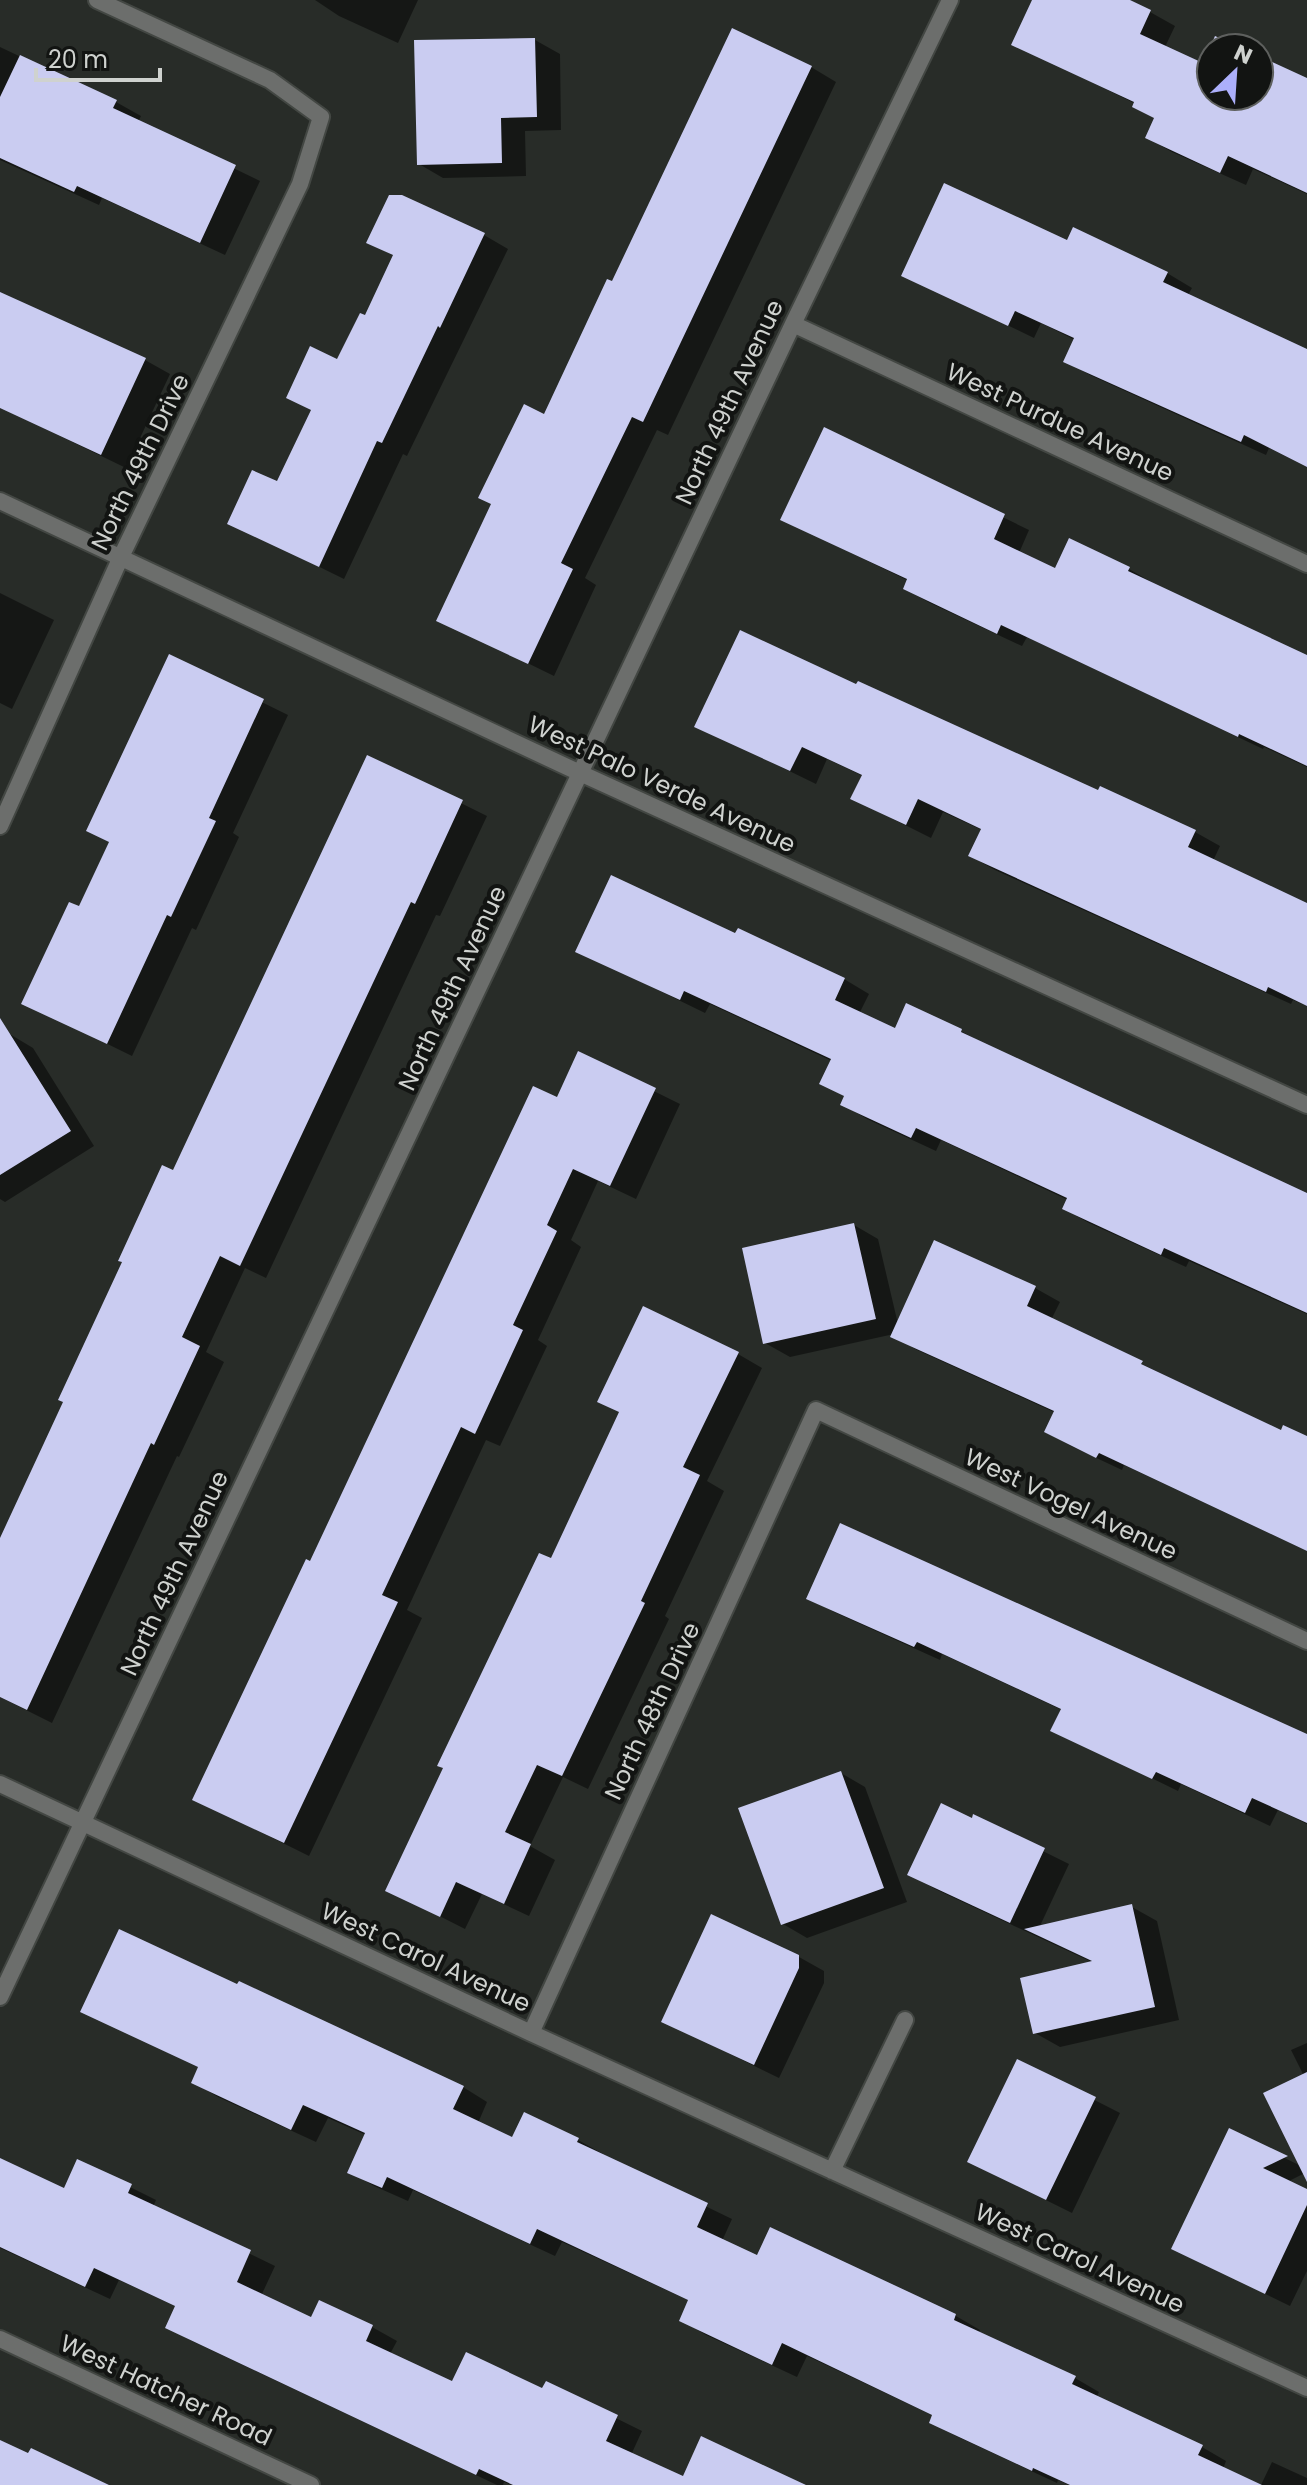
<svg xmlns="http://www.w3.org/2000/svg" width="1307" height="2485" font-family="Poppins,sans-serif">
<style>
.shadow{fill:#0007}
.building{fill:#caccf1}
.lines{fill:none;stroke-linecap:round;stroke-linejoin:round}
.minor-casing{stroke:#434743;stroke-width:20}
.minor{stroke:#6c6e6c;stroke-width:16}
.labels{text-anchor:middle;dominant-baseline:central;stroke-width:8;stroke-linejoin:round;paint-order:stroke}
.street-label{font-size:24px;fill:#cfd2cf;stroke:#121412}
</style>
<rect width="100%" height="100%" fill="#282c28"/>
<path class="shadow" d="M 315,0 L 418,0 L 398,43 L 339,16 Z
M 1034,0 L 1125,0 L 1150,12 L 1175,26 L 1165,47 L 1204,65 L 1211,49 L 1211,96 L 1259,96 L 1259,58 L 1307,84 L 1307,194 L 1253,169 L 1246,185 L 1172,152 L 1147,138 L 1156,119 L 1136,104 L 1014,44 Z
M 535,40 L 560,54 L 561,130 L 525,131 L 526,176 L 443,178 L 419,164 Z
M 0,47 L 116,102 L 141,116 L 138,122 L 260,181 L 225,255 L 102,198 L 99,205 L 0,160 Z
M 811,67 L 836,82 L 668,435 L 657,430 L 585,578 L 596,585 L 554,676 L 439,620 L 612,284 Z
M 484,235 L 508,249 L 407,456 L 403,454 L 344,579 L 230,523 L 278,484 L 312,411 L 288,397 L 338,362 L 366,318 L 394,256 L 369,242 Z
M 1068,243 L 1167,273 L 1192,288 L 1188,295 L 1307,353 L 1307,467 L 1269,448 L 1266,455 L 1090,375 L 1065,361 L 1075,340 L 1041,323 L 1034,338 L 903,275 Z
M 0,293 L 145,360 L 170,374 L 126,468 L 0,407 Z
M 825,430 L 1029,530 L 1019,553 L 1056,570 L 1129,569 L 1153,583 L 1152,585 L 1307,657 L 1307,767 L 1264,747 L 1263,749 L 1027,637 L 1022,646 L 930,603 L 905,589 L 909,581 L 783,520 Z
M 0,593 L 54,620 L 12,709 L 0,703 Z
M 170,657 L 288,715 L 233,833 L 239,837 L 196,930 L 192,928 L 132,1056 L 24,1003 L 80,909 L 111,843 L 88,830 Z
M 697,726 L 1099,793 L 1195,832 L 1220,846 L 1213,861 L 1307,905 L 1307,1006 L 1293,1000 L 1291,1004 L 995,870 L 970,856 L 982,830 L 943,812 L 931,838 L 853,799 L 863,776 L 827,759 L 816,784 Z
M 368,757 L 487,816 L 440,916 L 436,915 L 266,1278 L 245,1268 L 206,1352 L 224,1362 L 179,1457 L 177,1456 L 52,1723 L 0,1697 L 0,1543 Z
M 736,936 L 844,979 L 869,994 L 859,1014 L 896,1031 L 961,1031 L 987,1046 L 1307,1196 L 1307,1314 L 1189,1261 L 1186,1267 L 1089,1223 L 1064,1209 L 1068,1200 L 941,1140 L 936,1151 L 867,1119 L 842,1104 L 846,1097 L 822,1083 L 832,1061 L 710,1004 L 705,1013 L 578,951 Z
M 8,1033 L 33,1048 L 94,1146 L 5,1202 L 0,1199 L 0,1039 Z
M 579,1054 L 680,1104 L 636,1199 L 598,1181 L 571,1240 L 581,1247 L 538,1340 L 547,1346 L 500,1446 L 486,1440 L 407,1610 L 422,1618 L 309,1856 L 194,1799 L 311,1564 L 558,1100 Z
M 854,1225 L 878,1239 L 898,1324 L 1035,1288 L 1060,1302 L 1051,1320 L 1282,1432 L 1307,1439 L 1307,1551 L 1124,1465 L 1122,1470 L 1071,1446 L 1046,1432 L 1056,1413 L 917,1350 L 893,1336 L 894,1334 L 790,1357 L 765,1343 Z
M 738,1354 L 762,1368 L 707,1481 L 724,1491 L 665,1616 L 669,1619 L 588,1789 L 563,1777 L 530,1846 L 555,1860 L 529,1916 L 482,1894 L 465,1929 L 388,1890 L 552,1561 L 621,1413 L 599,1401 Z
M 809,1598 L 1307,1736 L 1307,1824 L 1278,1810 L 1270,1826 L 1181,1784 L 1178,1791 L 1053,1730 L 1062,1710 L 942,1654 L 940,1660 L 834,1612 Z
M 841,1773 L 865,1787 L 907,1902 L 807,1938 L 783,1924 Z
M 974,1817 L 1069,1864 L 1039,1928 L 1132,1907 L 1157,1921 L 1179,2020 L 1060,2047 L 1035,2033 L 1094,1963 L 935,1889 L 910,1874 Z
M 799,1957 L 824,1971 L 824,1983 L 779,2078 L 663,2021 Z
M 82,2011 L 463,2087 L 487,2102 L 478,2123 L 513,2140 L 524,2115 L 578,2140 L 603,2154 L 602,2156 L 732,2219 L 722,2241 L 758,2258 L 771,2230 L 956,2316 L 980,2330 L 979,2333 L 1075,2378 L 1099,2392 L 1096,2398 L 1202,2447 L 1226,2461 L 1223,2469 L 1257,2485 L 1069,2485 L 1058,2480 L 1057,2483 L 956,2436 L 931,2422 L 934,2416 L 807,2356 L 797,2377 L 706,2335 L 681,2320 L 690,2301 L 562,2242 L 555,2256 L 413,2190 L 408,2201 L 374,2186 L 350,2172 L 366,2135 L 328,2118 L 316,2142 L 218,2097 L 193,2082 L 200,2068 Z
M 1307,2043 L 1307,2159 L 1304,2076 L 1291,2050 Z
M 1018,2061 L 1120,2113 L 1072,2213 L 995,2175 Z
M 1230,2131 L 1307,2169 L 1307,2172 L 1287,2182 L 1307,2191 L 1307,2271 L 1290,2306 L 1174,2249 Z
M 78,2161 L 156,2200 L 153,2207 L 275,2266 L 261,2296 L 312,2319 L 372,2327 L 397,2341 L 390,2354 L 453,2384 L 543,2390 L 547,2384 L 642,2431 L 631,2455 L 684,2479 L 799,2485 L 511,2485 L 504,2482 L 503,2485 L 497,2485 L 192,2341 L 167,2327 L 177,2307 L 119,2280 L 110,2299 L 0,2248 L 0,2163 L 65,2190 Z
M 1272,2462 L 1307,2478 L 1307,2485 L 1261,2485 Z"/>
<path class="building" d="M 1032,0 L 1130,0 L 1151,10 L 1140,34 L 1203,63 L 1215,36 L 1242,48 L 1211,48 L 1211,96 L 1259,96 L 1259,56 L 1307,78 L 1307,193 L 1228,156 L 1220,173 L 1145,138 L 1154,118 L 1132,107 L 1134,102 L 1011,45 Z
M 732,28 L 812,66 L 643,422 L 632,417 L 561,563 L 573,569 L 528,664 L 436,621 L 491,504 L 478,498 L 524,404 L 544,414 L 607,279 L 612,281 Z
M 535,38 L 537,117 L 501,118 L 502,163 L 417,165 L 414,40 Z
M 20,55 L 117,100 L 113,108 L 236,165 L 200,243 L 77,186 L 74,192 L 0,158 L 0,97 Z
M 944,183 L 1067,240 L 1073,227 L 1168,272 L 1163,282 L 1307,349 L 1307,467 L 1244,435 L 1241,442 L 1063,362 L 1074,338 L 1015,311 L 1008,326 L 901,276 Z
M 389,195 L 402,195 L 485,233 L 440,328 L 438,326 L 382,443 L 377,441 L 319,567 L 227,524 L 252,470 L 277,481 L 311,410 L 286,398 L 310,346 L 337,359 L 360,313 L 365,315 L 393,255 L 366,243 Z
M 0,292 L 146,358 L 101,455 L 0,408 Z
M 824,427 L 1005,514 L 994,539 L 1055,568 L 1069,538 L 1130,567 L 1128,571 L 1307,655 L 1307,766 L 1239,734 L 1238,737 L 1001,625 L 997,634 L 903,589 L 907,579 L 780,520 Z
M 740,630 L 856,684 L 858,681 L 1098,790 L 1100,786 L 1196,830 L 1188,847 L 1307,903 L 1307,1006 L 1268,987 L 1266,992 L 968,856 L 981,829 L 918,799 L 906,825 L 850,799 L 862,775 L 802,747 L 790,771 L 694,727 Z
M 169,654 L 264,699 L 209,818 L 216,821 L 171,917 L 167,915 L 107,1044 L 21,1004 L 69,902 L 79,906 L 109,842 L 86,831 Z
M 367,755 L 463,800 L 415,904 L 411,902 L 240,1266 L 220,1256 L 182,1337 L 200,1346 L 154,1445 L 151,1443 L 27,1710 L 0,1697 L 0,1538 L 63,1402 L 58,1400 L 122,1262 L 118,1261 L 162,1165 L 173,1170 Z
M 611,875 L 735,933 L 738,928 L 845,978 L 835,1000 L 895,1028 L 906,1003 L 962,1029 L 961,1032 L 1307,1193 L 1307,1313 L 1164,1248 L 1161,1255 L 1062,1209 L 1067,1198 L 916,1128 L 911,1138 L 840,1105 L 844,1096 L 819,1084 L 831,1059 L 684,991 L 680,1000 L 575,952 Z
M 0,1018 L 71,1131 L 0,1175 Z
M 578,1051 L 656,1088 L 610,1186 L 573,1169 L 547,1225 L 557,1231 L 513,1325 L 523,1330 L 475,1434 L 461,1427 L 382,1595 L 398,1602 L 284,1843 L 192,1800 L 306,1559 L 310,1561 L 533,1086 L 557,1097 Z
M 854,1223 L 876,1319 L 763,1344 L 742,1248 Z
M 934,1240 L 1036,1286 L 1027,1306 L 1143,1361 L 1141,1364 L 1281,1430 L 1283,1425 L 1307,1436 L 1307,1551 L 1099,1453 L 1096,1458 L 1044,1432 L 1054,1411 L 890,1337 Z
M 643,1306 L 739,1352 L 683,1467 L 700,1475 L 641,1601 L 645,1603 L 562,1776 L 537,1765 L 505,1832 L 531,1844 L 504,1904 L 456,1882 L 440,1917 L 385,1891 L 443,1768 L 437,1766 L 539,1553 L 551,1558 L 619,1412 L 597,1402 Z
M 840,1523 L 1307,1734 L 1307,1823 L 1252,1798 L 1245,1813 L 1156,1772 L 1152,1779 L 1050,1731 L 1061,1709 L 917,1642 L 914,1647 L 806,1599 Z
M 841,1771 L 884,1888 L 781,1925 L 738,1808 Z
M 941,1803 L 972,1818 L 973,1814 L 1045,1848 L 1010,1923 L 907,1875 Z
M 1132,1904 L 1155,2007 L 1033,2034 L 1020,1978 L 1092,1961 L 1024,1929 Z
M 711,1914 L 799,1955 L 799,1968 L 754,2065 L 661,2022 Z
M 119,1929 L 237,1984 L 239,1981 L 464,2086 L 453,2109 L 512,2137 L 524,2112 L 579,2138 L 577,2142 L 708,2203 L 697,2227 L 757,2255 L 770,2227 L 956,2314 L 954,2320 L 1076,2376 L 1072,2384 L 1203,2445 L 1198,2455 L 1262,2485 L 1070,2485 L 1033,2468 L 1032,2471 L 929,2423 L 932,2415 L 782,2343 L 772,2365 L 679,2321 L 688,2300 L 537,2229 L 530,2244 L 387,2177 L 382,2188 L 347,2173 L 365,2133 L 303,2105 L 291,2130 L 191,2083 L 198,2067 L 80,2012 Z
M 1017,2059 L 1096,2097 L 1046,2200 L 967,2162 Z
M 1307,2072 L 1307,2182 L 1263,2093 Z
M 1229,2128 L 1288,2156 L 1263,2168 L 1307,2189 L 1307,2205 L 1265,2294 L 1171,2249 Z
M 0,2158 L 64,2188 L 77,2159 L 132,2184 L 128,2193 L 251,2250 L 237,2282 L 311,2317 L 319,2300 L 373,2325 L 366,2341 L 452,2381 L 466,2352 L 542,2388 L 546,2381 L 618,2415 L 606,2441 L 683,2476 L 701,2436 L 806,2485 L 513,2485 L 479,2469 L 476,2475 L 165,2328 L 175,2306 L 94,2268 L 85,2287 L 0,2247 Z
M 0,2440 L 28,2453 L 31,2448 L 109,2485 L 0,2485 Z"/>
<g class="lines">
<defs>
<path id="minor" d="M 793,324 L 1307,564
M 0,501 L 580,773 L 1307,1105
M 0,826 L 120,559 L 300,184 L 321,117 L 270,80 L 97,0
M 0,1784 L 531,2033 L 1307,2388
M 0,1997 L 793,324 L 950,0
M 531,2033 L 816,1410 L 1307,1641
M 832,2171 L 905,2020
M 0,2339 L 311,2485"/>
</defs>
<use href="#minor" class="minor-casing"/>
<use href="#minor" class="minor"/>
</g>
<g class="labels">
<g class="street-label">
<text transform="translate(729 402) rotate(-65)">North 49th Avenue</text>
<text transform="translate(1060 422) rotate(25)">West Purdue Avenue</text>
<text transform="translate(140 462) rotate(-64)">North 49th Drive</text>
<text transform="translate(662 784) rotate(25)">West Palo Verde Avenue</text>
<text transform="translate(452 988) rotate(-65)">North 49th Avenue</text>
<text transform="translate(1071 1504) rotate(25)">West Vogel Avenue</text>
<text transform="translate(174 1573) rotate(-65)">North 49th Avenue</text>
<text transform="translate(652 1711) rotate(-65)">North 48th Drive</text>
<text transform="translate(426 1957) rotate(25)">West Carol Avenue</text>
<text transform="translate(1080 2258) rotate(25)">West Carol Avenue</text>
<text transform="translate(166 2390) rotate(25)">West Hatcher Road</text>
</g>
</g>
<g transform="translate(1235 72) rotate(25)"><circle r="38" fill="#121412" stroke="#5e605e" stroke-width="2"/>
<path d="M0-6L14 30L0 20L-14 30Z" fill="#acaffb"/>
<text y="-12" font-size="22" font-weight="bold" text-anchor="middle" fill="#cfd2cf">N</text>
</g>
<path d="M36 68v12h124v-12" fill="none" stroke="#cfd2cf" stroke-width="4"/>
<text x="48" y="68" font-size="24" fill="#cfd2cf" stroke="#121412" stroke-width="6" paint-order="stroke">20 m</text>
</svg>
